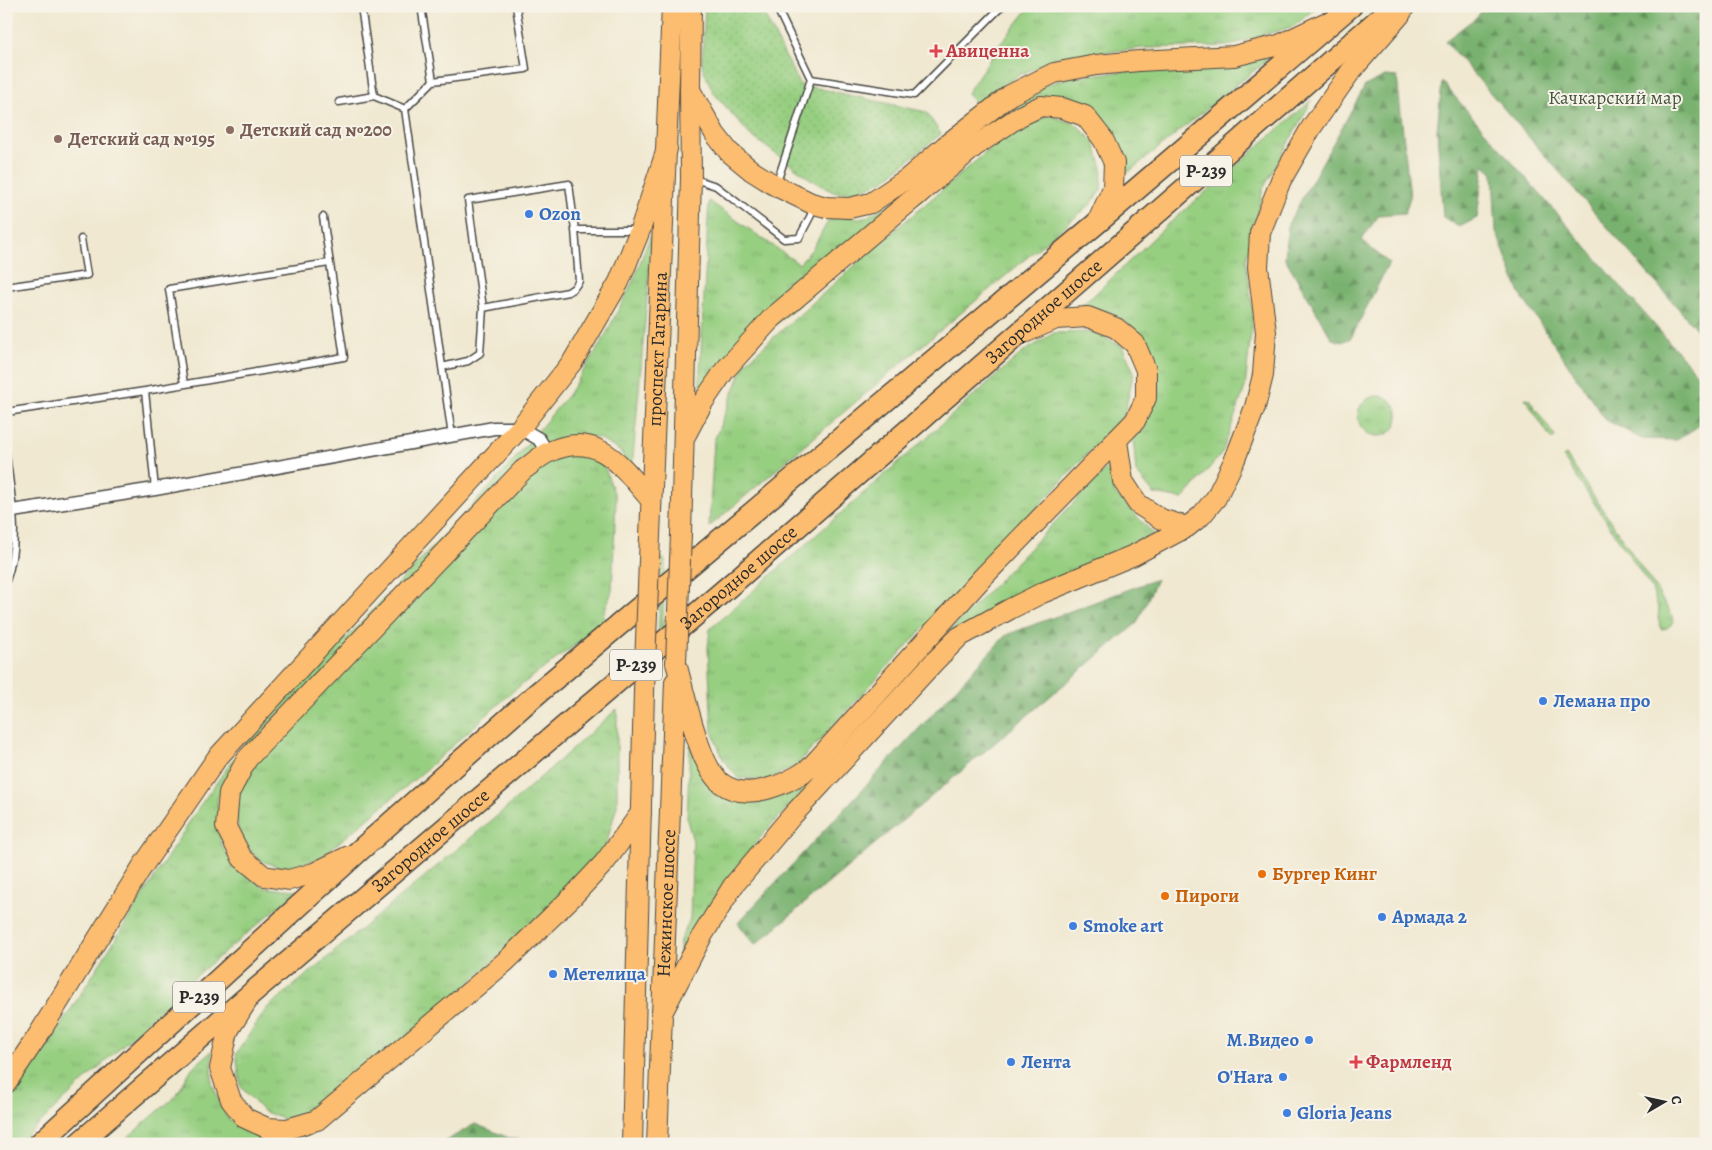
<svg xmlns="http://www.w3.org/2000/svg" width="1712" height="1150" font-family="Alegreya,serif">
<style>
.grass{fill:url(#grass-tufts);stroke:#617d56}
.forest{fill:url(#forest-firs);stroke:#526e4d}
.park{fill:url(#park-dots);stroke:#617d56}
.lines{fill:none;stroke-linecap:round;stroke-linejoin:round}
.service-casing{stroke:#494744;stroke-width:9}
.minor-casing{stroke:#494744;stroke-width:15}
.primary-casing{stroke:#494744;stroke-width:22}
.trunk-casing{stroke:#494744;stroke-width:24}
.service{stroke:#fff;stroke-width:6}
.minor{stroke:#fff;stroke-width:12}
.primary{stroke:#fcbd6f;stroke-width:20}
.trunk{stroke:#fcbd6f;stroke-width:21}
.primary-bridge-casing{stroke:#494744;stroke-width:22;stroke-linecap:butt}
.primary-bridge{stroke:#fcbd6f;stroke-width:20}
.health-dot{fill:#e0444e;stroke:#f7f3e8;stroke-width:2}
.education-dot{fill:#8d6e63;stroke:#f7f3e8;stroke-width:2}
.shop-dot{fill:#3f7fe0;stroke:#f7f3e8;stroke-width:2}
.food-dot{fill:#e8710a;stroke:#f7f3e8;stroke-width:2}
.labels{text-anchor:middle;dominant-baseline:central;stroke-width:4;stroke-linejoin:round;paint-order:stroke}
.shield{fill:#f7f3e8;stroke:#686764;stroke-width:1}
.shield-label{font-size:18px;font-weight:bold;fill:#2b2b2b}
.health-label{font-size:19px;font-weight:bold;fill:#be3a42;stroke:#f7f3e8;text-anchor:start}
.park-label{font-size:19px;fill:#465440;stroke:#f7f3e8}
.education-label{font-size:19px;font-weight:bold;fill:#785e54;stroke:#f7f3e8;text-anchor:start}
.shop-label{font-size:19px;font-weight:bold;fill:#366cbe;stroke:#f7f3e8;text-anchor:start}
.street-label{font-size:19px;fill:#2b2b2b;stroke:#f7f3e8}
.food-label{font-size:19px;font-weight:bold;fill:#c56008;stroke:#f7f3e8;text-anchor:start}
</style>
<defs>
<pattern id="grass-tufts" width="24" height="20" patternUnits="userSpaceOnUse" patternTransform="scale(1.25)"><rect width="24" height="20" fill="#97cf81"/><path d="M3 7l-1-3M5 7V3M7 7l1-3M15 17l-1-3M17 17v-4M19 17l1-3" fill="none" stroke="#82b270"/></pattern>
<pattern id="forest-firs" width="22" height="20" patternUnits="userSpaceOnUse" patternTransform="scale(1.25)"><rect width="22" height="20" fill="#79b26f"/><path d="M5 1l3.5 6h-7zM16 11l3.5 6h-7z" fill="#63915b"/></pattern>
<pattern id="park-dots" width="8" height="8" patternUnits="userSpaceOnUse" patternTransform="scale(1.25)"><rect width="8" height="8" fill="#97cf81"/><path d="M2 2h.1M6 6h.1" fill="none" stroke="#82b270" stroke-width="1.8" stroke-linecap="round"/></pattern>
</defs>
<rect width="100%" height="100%" fill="#f7f3e8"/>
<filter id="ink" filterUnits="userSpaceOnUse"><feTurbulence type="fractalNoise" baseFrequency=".02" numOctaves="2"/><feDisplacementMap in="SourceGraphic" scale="10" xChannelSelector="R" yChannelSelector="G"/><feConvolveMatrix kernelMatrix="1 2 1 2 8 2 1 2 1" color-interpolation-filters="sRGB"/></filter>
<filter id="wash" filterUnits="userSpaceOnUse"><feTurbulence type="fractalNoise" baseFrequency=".0096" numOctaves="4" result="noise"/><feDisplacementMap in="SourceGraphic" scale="20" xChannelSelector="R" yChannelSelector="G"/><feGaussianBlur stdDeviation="1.12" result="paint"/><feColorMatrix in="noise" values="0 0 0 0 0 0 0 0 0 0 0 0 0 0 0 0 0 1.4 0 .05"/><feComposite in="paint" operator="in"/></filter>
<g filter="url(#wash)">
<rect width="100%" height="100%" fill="#f0e8d0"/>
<path class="grass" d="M 1031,6 L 1318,6 L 1294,26 L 1227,46 L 1143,48 L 1062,57 L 1019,75 L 975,104 L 967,93 L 1000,44 Z
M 1271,57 L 1125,175 L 1123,152 L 1092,110 L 1040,98 L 699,390 L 709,201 L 799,264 L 813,248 L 829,220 L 838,217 L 865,218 L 893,202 L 991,116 L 1028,91 L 1069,77 Z
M 1312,100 L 1263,189 L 1246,260 L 1253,314 L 1245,387 L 1222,453 L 1183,499 L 1154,494 L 1136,472 L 1133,435 L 1155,403 L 1158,381 L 1147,348 L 1134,328 L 1110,312 L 1076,309 L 1092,297 L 1164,228 Z
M 1048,115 L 1076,124 L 1094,142 L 1102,168 L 1101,190 L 1091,204 L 892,371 L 709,527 L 714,441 L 745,363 L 887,237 L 1011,131 Z
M 653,229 L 632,469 L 620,451 L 598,438 L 575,436 L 554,441 L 241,758 L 217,799 L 221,845 L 238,869 L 265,888 L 299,890 L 202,971 L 17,1144 L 6,1144 L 6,1104 L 46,1049 L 199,807 L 249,737 L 354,630 L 502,474 L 568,395 L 603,340 L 633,281 Z
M 1092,332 L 1122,346 L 1134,372 L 1124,415 L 879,676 L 796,766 L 766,780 L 738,778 L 723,759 L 712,731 L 708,648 L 710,629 L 1022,353 L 1054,333 Z
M1358 416a20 20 0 1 1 40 0a20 20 0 1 1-40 0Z
M 1525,398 L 1529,399 L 1555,437 L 1552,440 Z
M 566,452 L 593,454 L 605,468 L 616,499 L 612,591 L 603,615 L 605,623 L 513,691 L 421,774 L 320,858 L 285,869 L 259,860 L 239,839 L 235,800 L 249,769 L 498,507 L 540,468 Z
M 1566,455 L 1654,586 L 1673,617 L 1674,622 L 1667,628 L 1661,629 L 1658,618 L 1659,611 L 1652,589 L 1563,457 Z
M 1109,466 L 1115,494 L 1154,534 L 1088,563 L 947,639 L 763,834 L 721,888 L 702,917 L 680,961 L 680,940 L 690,919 L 693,841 L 687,820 L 690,744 L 734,798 L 757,802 L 792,792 L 819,770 L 925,657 Z
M 661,558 L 664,559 L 665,562 L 661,678 L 660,680 L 657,680 L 657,677 Z
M 617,709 L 617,805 L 605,849 L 550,909 L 452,999 L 311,1115 L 283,1119 L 263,1111 L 241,1087 L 236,1054 L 267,1008 L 503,811 Z
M 212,1051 L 212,1084 L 227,1118 L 257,1137 L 302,1139 L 305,1144 L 120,1144 L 176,1096 L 192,1068 Z"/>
<path class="forest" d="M 1484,6 L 1706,6 L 1706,340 L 1445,41 L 1478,16 Z
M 1385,76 L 1397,77 L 1410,197 L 1405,213 L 1379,215 L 1361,240 L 1389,263 L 1351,338 L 1342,342 L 1332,339 L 1285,258 L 1288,224 L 1365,86 Z
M 1442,82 L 1706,384 L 1706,421 L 1677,440 L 1642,439 L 1606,420 L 1520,294 L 1496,231 L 1493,174 L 1484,164 L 1477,218 L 1459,227 L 1443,217 L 1437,130 Z
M 1157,579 L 1137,623 L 755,945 L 738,923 L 1006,635 Z
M 475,1124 L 512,1139 L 562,1142 L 562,1144 L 448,1144 L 444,1142 Z"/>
<path class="park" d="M 705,6 L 760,6 L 799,84 L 926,112 L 941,134 L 883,181 L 855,192 L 833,192 L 812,180 L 750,135 L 713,92 L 702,66 Z"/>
</g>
<g filter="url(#ink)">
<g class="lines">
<defs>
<path id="service" d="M 361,6 L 374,96 L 405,109
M 421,6 L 433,81 L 405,109 L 452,436
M 776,6 L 811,79
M 433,81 L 526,69 L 516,6
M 339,102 L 374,96
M 695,179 L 716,186 L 784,239 L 799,238 L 811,215 L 811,207
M 777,182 L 811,79 L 914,95 L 1002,6
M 6,287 L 87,275 L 81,239
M 483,308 L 468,200 L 569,184 L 575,230
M 442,367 L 468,361 L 480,353 L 483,308 L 568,292 L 574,288 L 579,281 L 575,230 L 636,230
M 184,384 L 169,289 L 329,263
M 145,391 L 344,357 L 323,217
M 6,412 L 145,391 L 155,489
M 6,454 C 11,495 21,542 6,581"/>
<path id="minor" d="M 6,512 L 155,489 L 494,428 L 520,428 L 539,439 L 547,452"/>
<g id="primary">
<path d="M 690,90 L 715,134 L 729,152 L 752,171 L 776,186 L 811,203 L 826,207 L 849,208 L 871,203 L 908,178 L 945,146 L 1010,95 L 1054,73 L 1096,65 L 1139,61 L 1234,56 L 1279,45 L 1325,23"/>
<path d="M 684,438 L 703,402 L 725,370 L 771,319 L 974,147 L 1020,116 L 1041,106 L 1062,108 L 1085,116 L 1103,139 L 1114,163 L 1113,188 L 1097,223"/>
<path d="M 1117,441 L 1123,481 L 1138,504 L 1161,519 L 1187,527"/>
<path d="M 681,534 L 691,178 L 690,90 L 691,6"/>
<path id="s1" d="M 649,560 L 672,6"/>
<path d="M 676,663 C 684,690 699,767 721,783 C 747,803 787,784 810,768 L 983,577 L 1135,421 L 1146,398 L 1146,370 L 1135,344 L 1116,328 L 1088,317 L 1056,319 L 1024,333"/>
<path d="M 349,856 L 314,873 L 289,880 L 264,876 L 242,858 L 226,827 L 229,793 L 247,759 L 523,470 C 532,464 540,456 549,452 C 599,429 622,467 651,500"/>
<path d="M 247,1001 L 228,1031 L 220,1068 L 231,1100 L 245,1118 L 267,1128 L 287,1129 L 317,1120 L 505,962 L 574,895 L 605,862 L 641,813"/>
<path d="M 661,1015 L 702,936 L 733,886 L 791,817 L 934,662 L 959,637 L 1010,609 L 1042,593 L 1134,555 L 1187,527 L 1201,516 L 1216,498 L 1235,459 L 1255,407 L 1263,375 L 1266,332 L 1258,267 L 1260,233 L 1281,180 L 1311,128 L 1351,71 L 1400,15 L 1405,6"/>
<path d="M 6,1083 L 37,1037 L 142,867 L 217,758 L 520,428 L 573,361 L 619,282 L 640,230 L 667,149"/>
<path d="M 632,1144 L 644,692"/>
<path id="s2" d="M 657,1144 L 675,682"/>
</g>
<g id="trunk">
<path d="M 39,1144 L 360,850 L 533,697 L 1097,223 L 1351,6"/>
<path id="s3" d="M 78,1144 L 253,992 L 741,576 L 1394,6"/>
</g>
</defs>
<use href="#service" class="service-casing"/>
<use href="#minor" class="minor-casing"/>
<use href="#primary" class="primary-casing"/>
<use href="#trunk" class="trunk-casing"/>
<use href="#service" class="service"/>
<use href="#minor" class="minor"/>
<use href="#primary" class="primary"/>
<use href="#trunk" class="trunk"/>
<defs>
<path id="primary-bridge" d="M 676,663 L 681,534
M 644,692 L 649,560"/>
</defs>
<use href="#primary-bridge" class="primary-bridge-casing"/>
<use href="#primary-bridge" class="primary-bridge"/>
</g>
</g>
<g class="health-dot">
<path d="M933.5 43.5h5v5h5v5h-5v5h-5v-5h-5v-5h5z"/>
<path d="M1353.5 1054.5h5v5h5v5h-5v5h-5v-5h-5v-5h5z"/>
</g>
<g class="education-dot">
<circle cx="230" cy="130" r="5"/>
<circle cx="58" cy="139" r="5"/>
</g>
<g class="shop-dot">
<circle cx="529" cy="214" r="5"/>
<circle cx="1543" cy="701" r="5"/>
<circle cx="1382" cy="917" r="5"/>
<circle cx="1073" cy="926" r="5"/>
<circle cx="553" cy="974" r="5"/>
<circle cx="1309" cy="1040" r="5"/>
<circle cx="1011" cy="1062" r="5"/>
<circle cx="1283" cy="1077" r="5"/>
<circle cx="1287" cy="1113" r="5"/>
</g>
<g class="food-dot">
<circle cx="1262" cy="874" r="5"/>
<circle cx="1165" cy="896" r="5"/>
</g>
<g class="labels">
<g class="shield">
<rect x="1180" y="155.5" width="52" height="31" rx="4"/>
<rect x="610" y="649.5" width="52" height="31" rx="4"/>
<rect x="173" y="981.5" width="52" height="31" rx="4"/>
</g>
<g class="shield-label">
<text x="1206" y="171">Р-239</text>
<text x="636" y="665">Р-239</text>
<text x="199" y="997">Р-239</text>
</g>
<g class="health-label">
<text x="946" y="51">Авиценна</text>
<text x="1366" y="1062">Фармленд</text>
</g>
<g class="park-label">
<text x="1615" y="98">Качкарский мар</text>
</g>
<g class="education-label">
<text x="240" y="130">Детский сад №200</text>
<text x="68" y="139">Детский сад №195</text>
</g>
<g class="shop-label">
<text x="539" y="214">Ozon</text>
<text x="1553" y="701">Лемана про</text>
<text x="1392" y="917">Армада 2</text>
<text x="1083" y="926">Smoke art</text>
<text x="563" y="974">Метелица</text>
<text x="1299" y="1040" text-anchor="end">М.Видео</text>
<text x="1021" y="1062">Лента</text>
<text x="1273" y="1077" text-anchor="end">O'Hara</text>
<text x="1297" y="1113">Gloria Jeans</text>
</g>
<g class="street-label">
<text stroke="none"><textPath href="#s3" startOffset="1275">Загородное шоссе</textPath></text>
<text stroke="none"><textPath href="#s1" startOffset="211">проспект Гагарина</textPath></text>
<text stroke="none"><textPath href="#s3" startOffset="870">Загородное шоссе</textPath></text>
<text stroke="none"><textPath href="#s3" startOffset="465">Загородное шоссе</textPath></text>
<text stroke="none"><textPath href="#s2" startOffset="241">Нежинское шоссе</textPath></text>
</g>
<g class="food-label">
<text x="1272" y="874">Бургер Кинг</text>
<text x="1175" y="896">Пироги</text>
</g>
</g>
<rect width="1712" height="1150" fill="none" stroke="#f7f3e8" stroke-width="25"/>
<g transform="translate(1664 1102) rotate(81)" stroke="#f7f3e8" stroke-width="4" paint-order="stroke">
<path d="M0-4L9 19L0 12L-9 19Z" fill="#2b2b2b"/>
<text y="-8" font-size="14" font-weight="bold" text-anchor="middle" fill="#2b2b2b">С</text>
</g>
</svg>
